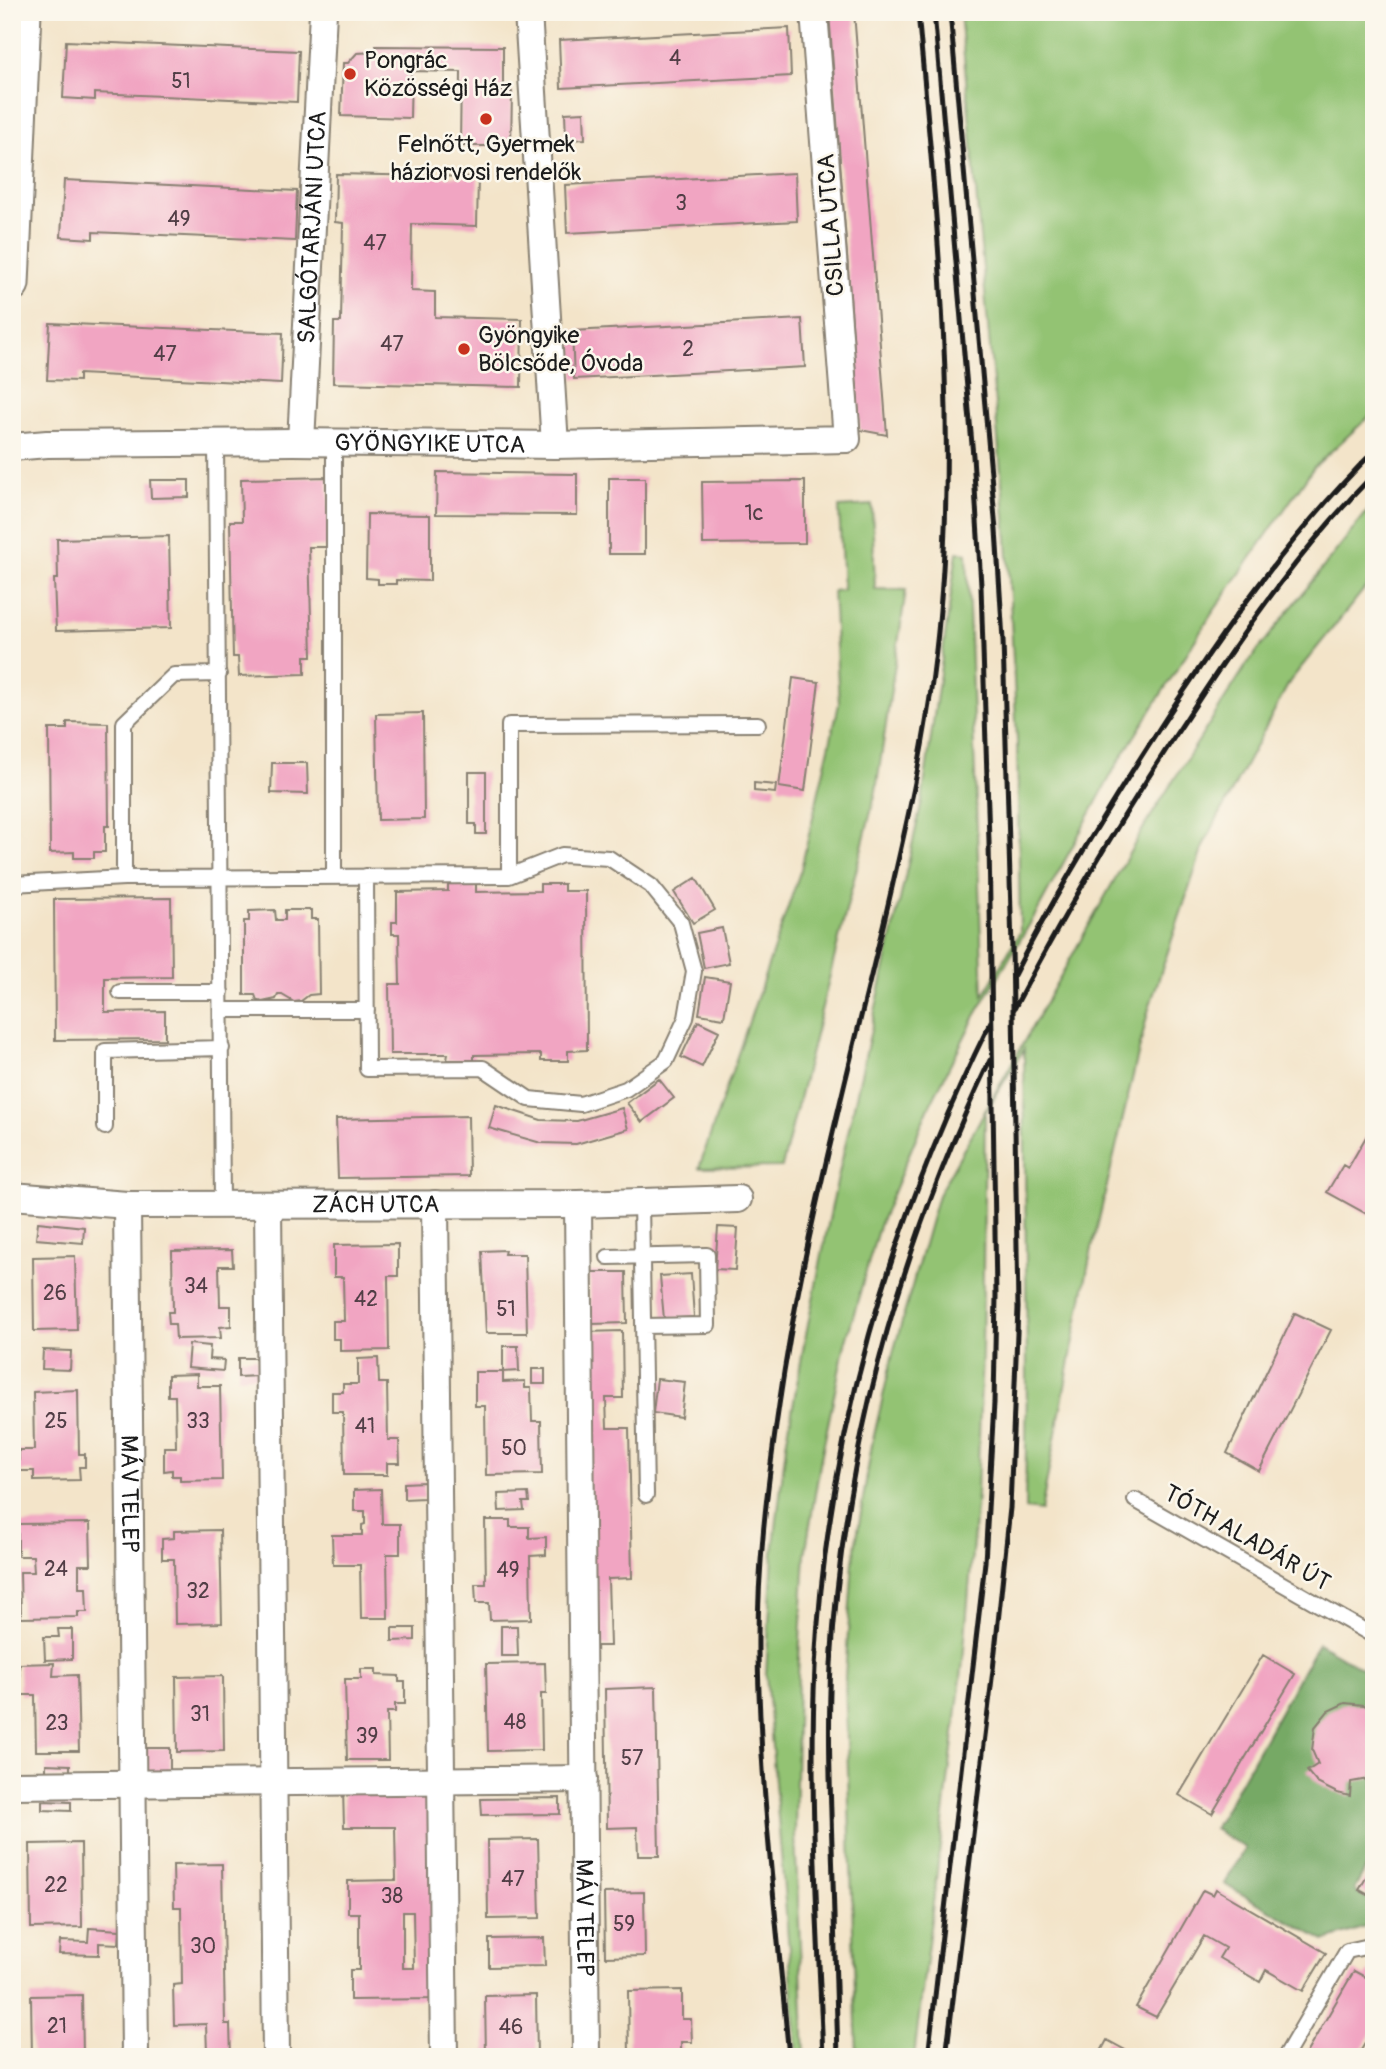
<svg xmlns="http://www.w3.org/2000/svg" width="1386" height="2069" font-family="Pangolin,sans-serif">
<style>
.green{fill:#93c373;stroke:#587048;stroke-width:2}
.forest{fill:#76a965;stroke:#496240;stroke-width:2}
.building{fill:#f1a5c2;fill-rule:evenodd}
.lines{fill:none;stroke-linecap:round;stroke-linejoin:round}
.service-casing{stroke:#888072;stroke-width:18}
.minor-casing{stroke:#888072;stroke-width:30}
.tertiary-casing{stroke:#888072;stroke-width:37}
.service{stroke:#fff;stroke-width:14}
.minor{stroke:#fff;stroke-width:26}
.tertiary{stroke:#fff;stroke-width:33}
.rail{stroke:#1c1c1c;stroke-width:5}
.poi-dot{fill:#c8321e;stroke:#fbf7ec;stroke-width:2.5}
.labels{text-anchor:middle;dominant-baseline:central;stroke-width:5;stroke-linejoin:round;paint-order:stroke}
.number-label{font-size:21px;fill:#513e46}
.poi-label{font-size:24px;fill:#1c1c1c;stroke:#fbf7ec;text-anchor:start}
.street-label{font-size:24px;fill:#1c1c1c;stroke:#fbf7ec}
</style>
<rect width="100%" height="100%" fill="#fbf7ec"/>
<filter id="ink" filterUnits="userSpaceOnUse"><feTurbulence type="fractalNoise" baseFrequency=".0143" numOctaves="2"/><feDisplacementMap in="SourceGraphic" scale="14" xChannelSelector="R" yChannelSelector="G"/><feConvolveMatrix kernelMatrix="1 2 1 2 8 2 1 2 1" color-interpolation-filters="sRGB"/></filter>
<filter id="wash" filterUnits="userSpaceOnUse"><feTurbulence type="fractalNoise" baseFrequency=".00686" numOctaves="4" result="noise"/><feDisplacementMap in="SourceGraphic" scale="28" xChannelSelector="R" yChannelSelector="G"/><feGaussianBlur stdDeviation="1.57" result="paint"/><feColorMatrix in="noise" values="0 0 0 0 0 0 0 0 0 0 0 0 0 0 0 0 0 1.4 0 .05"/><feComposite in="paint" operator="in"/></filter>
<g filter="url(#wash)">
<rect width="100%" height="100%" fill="#f3e4c9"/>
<path class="green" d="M 960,12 L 1374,12 L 1374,412 L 1314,467 L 1211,615 L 1116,766 L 1038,910 L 975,1016 L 928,1109 L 879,1226 L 844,1348 L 821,1458 L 805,1555 L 798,1675 L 795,1834 L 805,2057 L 798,2057 L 766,1675 L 773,1553 L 786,1445 L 805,1339 L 833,1200 L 922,801 L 957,552 L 967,553 L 983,996 L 1020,932 L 1017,741 L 1007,539 Z
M 1374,503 L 1374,577 L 1290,681 L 1204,844 L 1149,1008 L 1090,1257 L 1041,1511 L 1025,1509 L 1027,1376 L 1024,1049 L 985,1113 L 982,1352 L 977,1495 L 963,1661 L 914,2057 L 857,2057 L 845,1677 L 853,1561 L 872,1444 L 893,1353 L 938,1195 L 1144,827 L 1247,664 Z
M 872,505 L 875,589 L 906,590 L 876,791 L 782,1167 L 699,1168 L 801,869 L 839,704 L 833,591 L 843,590 L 839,507 Z"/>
<path class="forest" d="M 1318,1643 L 1374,1675 L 1374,1854 L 1354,1890 L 1374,1903 L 1374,1924 L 1324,1941 L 1224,1884 L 1245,1848 L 1214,1829 Z"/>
<g id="blocks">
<path class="building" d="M 829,12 L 854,12 L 887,435 L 860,430 Z
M 789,28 L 791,76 L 561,88 L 559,40 Z
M 66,41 L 299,51 L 297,102 L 95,93 L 95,100 L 63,98 Z
M 376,46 L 503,47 L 503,92 L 512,92 L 511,146 L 460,146 L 461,72 L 411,71 L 410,118 L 341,116 L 343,63 L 348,63 L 357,53 L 376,52 Z
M 584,112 L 585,139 L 566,140 L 565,113 Z
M 795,173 L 797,221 L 567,233 L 565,185 Z
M 336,174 L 478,177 L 477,226 L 412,224 L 411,291 L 435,292 L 435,317 L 522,319 L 521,387 L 333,383 L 334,322 L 341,322 L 343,223 L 335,222 Z
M 64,180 L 297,191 L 295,241 L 93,232 L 93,239 L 61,237 Z
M 802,319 L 805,367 L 574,379 L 572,331 Z
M 50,323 L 283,333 L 281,384 L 79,374 L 79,381 L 47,380 Z
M 437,472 L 577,474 L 577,515 L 436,514 Z
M 328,477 L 330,547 L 309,547 L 312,656 L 305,656 L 305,674 L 239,676 L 238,657 L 233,657 L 230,521 L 242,521 L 241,479 Z
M 609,478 L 645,478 L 645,554 L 609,554 Z
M 150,480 L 189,480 L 189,497 L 151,498 Z
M 805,481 L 805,543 L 703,544 L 702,482 Z
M 367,514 L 430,515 L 430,581 L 396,580 L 396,584 L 378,584 L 378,579 L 366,578 Z
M 169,536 L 171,628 L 56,631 L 54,579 L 58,579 L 57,539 Z
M 793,678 L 819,682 L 805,791 L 779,787 Z
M 423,713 L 424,819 L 378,820 L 376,714 Z
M 67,722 L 108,723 L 109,826 L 105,826 L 105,852 L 94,852 L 94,858 L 74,858 L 74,852 L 50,853 L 49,729 L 67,729 Z
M 272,763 L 307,763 L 308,794 L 271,793 Z
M 469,772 L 486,772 L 486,834 L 476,834 L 476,824 L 469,824 Z
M 754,783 L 776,785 L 775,793 L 754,791 Z
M 696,878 L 715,910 L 693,923 L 674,892 Z
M 448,882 L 476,882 L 476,892 L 540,891 L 540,884 L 564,884 L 564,891 L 586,891 L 587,1050 L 568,1051 L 568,1061 L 541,1061 L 541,1054 L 474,1055 L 474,1060 L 447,1060 L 448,1054 L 390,1054 L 389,984 L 400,984 L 399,934 L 392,934 L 392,922 L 397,922 L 397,892 L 448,891 Z
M 171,898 L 172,977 L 105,978 L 105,1012 L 165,1011 L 165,1039 L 55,1040 L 54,899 Z
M 275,910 L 276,920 L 285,920 L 285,910 L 311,910 L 311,919 L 318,919 L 319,994 L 309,995 L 301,1001 L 294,1002 L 282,995 L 278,995 L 276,999 L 262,1002 L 257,1000 L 255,995 L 244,995 L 244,921 L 249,921 L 249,911 Z
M 722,928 L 729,963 L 704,968 L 697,933 Z
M 705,977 L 730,981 L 724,1018 L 699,1014 Z
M 698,1021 L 719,1031 L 702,1067 L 681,1057 Z
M 659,1079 L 674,1098 L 642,1122 L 627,1103 Z
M 496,1105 L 541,1120 L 577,1121 L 622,1108 L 628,1129 L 576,1144 L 541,1143 L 489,1128 Z
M 468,1116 L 469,1176 L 338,1178 L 336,1119 Z
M 1374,1123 L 1374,1218 L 1327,1192 L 1343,1165 L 1348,1168 Z
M 38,1222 L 84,1227 L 83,1243 L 36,1239 Z
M 718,1227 L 738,1228 L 735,1270 L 715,1269 Z
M 398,1244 L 398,1276 L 388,1276 L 389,1350 L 340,1351 L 340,1339 L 333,1339 L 333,1321 L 344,1321 L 343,1277 L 334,1277 L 334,1245 Z
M 232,1250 L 233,1266 L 219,1266 L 220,1306 L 231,1306 L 231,1326 L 220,1327 L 221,1338 L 176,1339 L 175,1324 L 169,1324 L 168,1312 L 173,1312 L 172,1251 Z
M 505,1250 L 504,1254 L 525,1254 L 527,1333 L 486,1333 L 482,1251 Z
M 75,1256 L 77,1330 L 34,1331 L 33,1257 Z
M 590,1272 L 626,1272 L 627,1323 L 591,1324 Z
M 691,1274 L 694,1317 L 664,1319 L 660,1276 Z
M 1295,1313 L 1331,1330 L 1259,1471 L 1227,1453 Z
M 622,1331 L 623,1398 L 606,1398 L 607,1428 L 629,1428 L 632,1578 L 608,1579 L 610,1646 L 590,1646 L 585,1332 Z
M 189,1344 L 210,1346 L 209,1359 L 224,1360 L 223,1371 L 187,1368 Z
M 503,1346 L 518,1346 L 519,1371 L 503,1372 Z
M 43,1350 L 71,1351 L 70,1370 L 42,1369 Z
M 238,1358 L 257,1358 L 258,1376 L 238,1377 Z
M 378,1358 L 379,1383 L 387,1383 L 388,1440 L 399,1440 L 400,1463 L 387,1463 L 387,1475 L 344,1475 L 343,1412 L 332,1412 L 332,1392 L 343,1392 L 343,1384 L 358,1384 L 358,1359 Z
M 532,1369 L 545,1369 L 545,1384 L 532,1384 Z
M 475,1372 L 503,1372 L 503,1382 L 525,1381 L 525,1388 L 531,1388 L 532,1421 L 541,1421 L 542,1474 L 486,1475 L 485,1406 L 475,1406 Z
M 197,1374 L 197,1386 L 220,1386 L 222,1480 L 180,1481 L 180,1476 L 172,1476 L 172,1470 L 164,1471 L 164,1447 L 176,1447 L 175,1396 L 168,1396 L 168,1375 Z
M 657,1379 L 685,1382 L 681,1417 L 653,1413 Z
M 78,1390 L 79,1454 L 85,1454 L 85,1467 L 79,1467 L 80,1480 L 34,1481 L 34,1471 L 19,1471 L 19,1450 L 34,1450 L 33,1392 Z
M 424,1482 L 424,1498 L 404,1499 L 404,1483 Z
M 381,1489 L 382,1524 L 400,1524 L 400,1554 L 387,1554 L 388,1618 L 361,1618 L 360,1565 L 333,1565 L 332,1535 L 362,1535 L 362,1525 L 365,1524 L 365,1511 L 354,1511 L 354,1490 Z
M 528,1493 L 529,1502 L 523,1502 L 524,1510 L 499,1511 L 498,1494 Z
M 485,1520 L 510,1520 L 510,1527 L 529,1527 L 529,1538 L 546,1537 L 546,1555 L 530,1556 L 531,1619 L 490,1620 L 489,1603 L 476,1603 L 475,1584 L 486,1584 Z
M 90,1523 L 91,1565 L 79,1565 L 79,1588 L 86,1588 L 87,1612 L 78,1612 L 78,1617 L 21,1618 L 20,1572 L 34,1572 L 33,1556 L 18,1556 L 18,1524 Z
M 220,1530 L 222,1623 L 175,1624 L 174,1559 L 162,1559 L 162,1539 L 174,1538 L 174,1531 Z
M 501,1626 L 517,1626 L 518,1656 L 501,1656 Z
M 392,1628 L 415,1628 L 415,1640 L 392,1641 Z
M 58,1629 L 72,1629 L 72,1659 L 45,1660 L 44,1637 L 59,1637 Z
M 1263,1655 L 1295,1674 L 1212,1814 L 1179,1795 Z
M 54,1663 L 53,1676 L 77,1675 L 79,1751 L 36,1751 L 35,1695 L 20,1695 L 19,1664 Z
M 545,1663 L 546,1694 L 541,1694 L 542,1750 L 488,1751 L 486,1664 Z
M 361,1669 L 376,1669 L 376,1675 L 399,1676 L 399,1682 L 405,1682 L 405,1704 L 395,1704 L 395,1712 L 387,1712 L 388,1760 L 347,1760 L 345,1679 L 361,1679 Z
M 223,1676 L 224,1751 L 177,1752 L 176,1677 Z
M 656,1687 L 659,1856 L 638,1856 L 637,1827 L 607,1828 L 605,1689 Z
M 1345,1703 L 1364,1705 L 1374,1711 L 1374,1774 L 1368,1779 L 1351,1782 L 1350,1796 L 1337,1793 L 1317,1783 L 1307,1771 L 1318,1764 L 1312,1750 L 1315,1727 L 1328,1711 Z
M 138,1748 L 170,1748 L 170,1779 L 138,1778 Z
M 46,1764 L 70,1765 L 70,1778 L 46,1777 Z
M 434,1788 L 437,1999 L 350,2000 L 350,1970 L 359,1970 L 359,1913 L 348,1913 L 348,1881 L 396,1880 L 395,1827 L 344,1827 L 343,1789 ZM 403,1912 L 413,1912 L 414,1968 L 403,1968 Z
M 560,1798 L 560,1814 L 482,1815 L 481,1799 Z
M 42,1801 L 71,1802 L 71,1811 L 42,1810 Z
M 538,1839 L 540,1918 L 488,1919 L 487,1840 Z
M 81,1843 L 82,1927 L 31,1928 L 30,1844 Z
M 222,1864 L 225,2024 L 230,2024 L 231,2057 L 181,2057 L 181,2053 L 207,2052 L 206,2024 L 174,2025 L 173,1985 L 182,1984 L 181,1907 L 174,1907 L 173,1865 Z
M 1374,1864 L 1374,1898 L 1359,1890 Z
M 1216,1889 L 1326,1953 L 1303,1991 L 1266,1970 L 1260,1982 L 1219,1958 L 1225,1948 L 1204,1936 L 1156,2017 L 1136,2007 L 1203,1890 L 1213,1895 Z
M 644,1892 L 645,1956 L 605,1957 L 604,1893 Z
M 89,1928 L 120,1930 L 119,1944 L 99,1943 L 99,1955 L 59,1954 L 60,1941 L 88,1942 Z
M 544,1938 L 545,1966 L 489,1967 L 489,1939 Z
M 1354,1971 L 1365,1977 L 1369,1971 L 1374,1974 L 1374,2028 L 1357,2057 L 1304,2057 Z
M 682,1990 L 682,2019 L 691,2019 L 692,2042 L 681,2042 L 681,2057 L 629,2057 L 628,1991 Z
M 82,1995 L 83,2057 L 32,2057 L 31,1996 Z
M 536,1995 L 537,2057 L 486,2057 L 485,1996 Z
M 1107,2040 L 1125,2050 L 1121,2057 L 1098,2057 Z"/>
</g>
</g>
<g filter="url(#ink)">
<use href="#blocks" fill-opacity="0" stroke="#888072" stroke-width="2"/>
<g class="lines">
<defs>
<path id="service" d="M 216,442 L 222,1205
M 334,442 L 334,877
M 366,876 L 367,1069 L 483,1068 L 529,1099 L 581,1104 L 626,1089 L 666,1061 L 686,1018 L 694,971 L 681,923 L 651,886 L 609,858 L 562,855 L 509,876
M 124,878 L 124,723 L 174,675 L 219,674
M 12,884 L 124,878 L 509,876 L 509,725 L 758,724
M 120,992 L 221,992
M 221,1010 L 367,1010
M 105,1127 L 105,1051 L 222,1048
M 641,1202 L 646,1495
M 608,1257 L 707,1255 L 708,1325 L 643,1326
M 1135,1500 L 1374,1636
M 1285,2057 L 1347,1951 L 1374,1945"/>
<g id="minor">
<path d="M 528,12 L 555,445"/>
<path id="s1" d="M 301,442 L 323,12"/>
<path id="s2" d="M 12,447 L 47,444 L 293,442 L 555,445 L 847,439 L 814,12"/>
<path id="s3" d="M 12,1196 L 127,1205 L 578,1204 L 738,1199"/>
<path d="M 435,1204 L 444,2057"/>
<path id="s4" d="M 578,1204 L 586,2057"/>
<path id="s5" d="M 127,1205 L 135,2057"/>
<path d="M 268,1205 L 276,2057"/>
<path d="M 12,1785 L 584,1779"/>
</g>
<path id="tertiary" d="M 12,284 L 24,12"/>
</defs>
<use href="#service" class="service-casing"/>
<use href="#minor" class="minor-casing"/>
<use href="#tertiary" class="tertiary-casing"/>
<use href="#service" class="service"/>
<use href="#minor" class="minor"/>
<use href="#tertiary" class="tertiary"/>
<path class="rail" d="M 1014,975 C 1057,891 1106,811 1157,732 C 1221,633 1290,535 1374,451
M 1014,1009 C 1069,904 1130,803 1196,704 C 1249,623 1306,543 1374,474
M 789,2057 C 777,1923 760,1788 758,1653 C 757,1571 767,1487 779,1405 C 803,1238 848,1074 887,909 C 905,831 923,754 933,675 C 962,455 938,232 918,12
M 823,2057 C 818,1927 809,1796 815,1667 C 827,1438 889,1226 991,1021
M 838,2057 C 836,1986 834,1916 832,1845 C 830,1785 828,1725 831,1665 C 843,1452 898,1252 990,1060
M 928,2057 L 985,1562 L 994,1403 L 996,1296 L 989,841 L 981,585 L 973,456 L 934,12
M 946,2057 L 993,1670 L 1010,1508 L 1018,1308 L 1012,948 L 1003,640 L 996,530 L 950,12"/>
</g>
</g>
<g class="poi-dot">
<circle cx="350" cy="74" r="7"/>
<circle cx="486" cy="119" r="7"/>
<circle cx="464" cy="349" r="7"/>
</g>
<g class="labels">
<g class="number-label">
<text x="675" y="58">4</text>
<text x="181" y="81">51</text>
<text x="681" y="203">3</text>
<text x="179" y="219">49</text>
<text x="375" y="243">47</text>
<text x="392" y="344">47</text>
<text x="688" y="349">2</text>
<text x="165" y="354">47</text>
<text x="754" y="513">1c</text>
<text x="196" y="1286">34</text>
<text x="55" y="1293">26</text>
<text x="366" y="1299">42</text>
<text x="506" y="1309">51</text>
<text x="56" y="1421">25</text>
<text x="198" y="1421">33</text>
<text x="365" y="1426">41</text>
<text x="514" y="1448">50</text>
<text x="56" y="1569">24</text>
<text x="508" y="1570">49</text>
<text x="198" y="1591">32</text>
<text x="200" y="1714">31</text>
<text x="515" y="1722">48</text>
<text x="57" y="1723">23</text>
<text x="367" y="1736">39</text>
<text x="632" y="1758">57</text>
<text x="513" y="1879">47</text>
<text x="56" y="1885">22</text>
<text x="392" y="1896">38</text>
<text x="624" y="1924">59</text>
<text x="203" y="1946">30</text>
<text x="57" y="2026">21</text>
<text x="511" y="2027">46</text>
</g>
<g class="poi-label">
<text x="364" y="60">Pongrác<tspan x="364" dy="28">Közösségi Ház</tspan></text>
<text x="486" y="144" text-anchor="middle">Felnőtt, Gyermek<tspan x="486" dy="28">háziorvosi rendelők</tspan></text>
<text x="478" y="335">Gyöngyike<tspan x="478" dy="28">Bölcsőde, Óvoda</tspan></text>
</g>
<g class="street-label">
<text transform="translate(831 225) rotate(-94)">CSILLA UTCA</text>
<text stroke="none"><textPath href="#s1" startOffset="215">SALGÓTARJÁNI UTCA</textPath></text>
<text stroke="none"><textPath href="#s2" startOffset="418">GYÖNGYIKE UTCA</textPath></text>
<text stroke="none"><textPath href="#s3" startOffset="364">ZÁCH UTCA</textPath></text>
<text stroke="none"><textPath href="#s5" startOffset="289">MÁV TELEP</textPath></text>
<text transform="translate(1247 1538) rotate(30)">TÓTH ALADÁR ÚT</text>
<text stroke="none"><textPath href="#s4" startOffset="714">MÁV TELEP</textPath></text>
</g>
</g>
<rect width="1386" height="2069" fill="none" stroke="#fbf7ec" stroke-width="42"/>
</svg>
